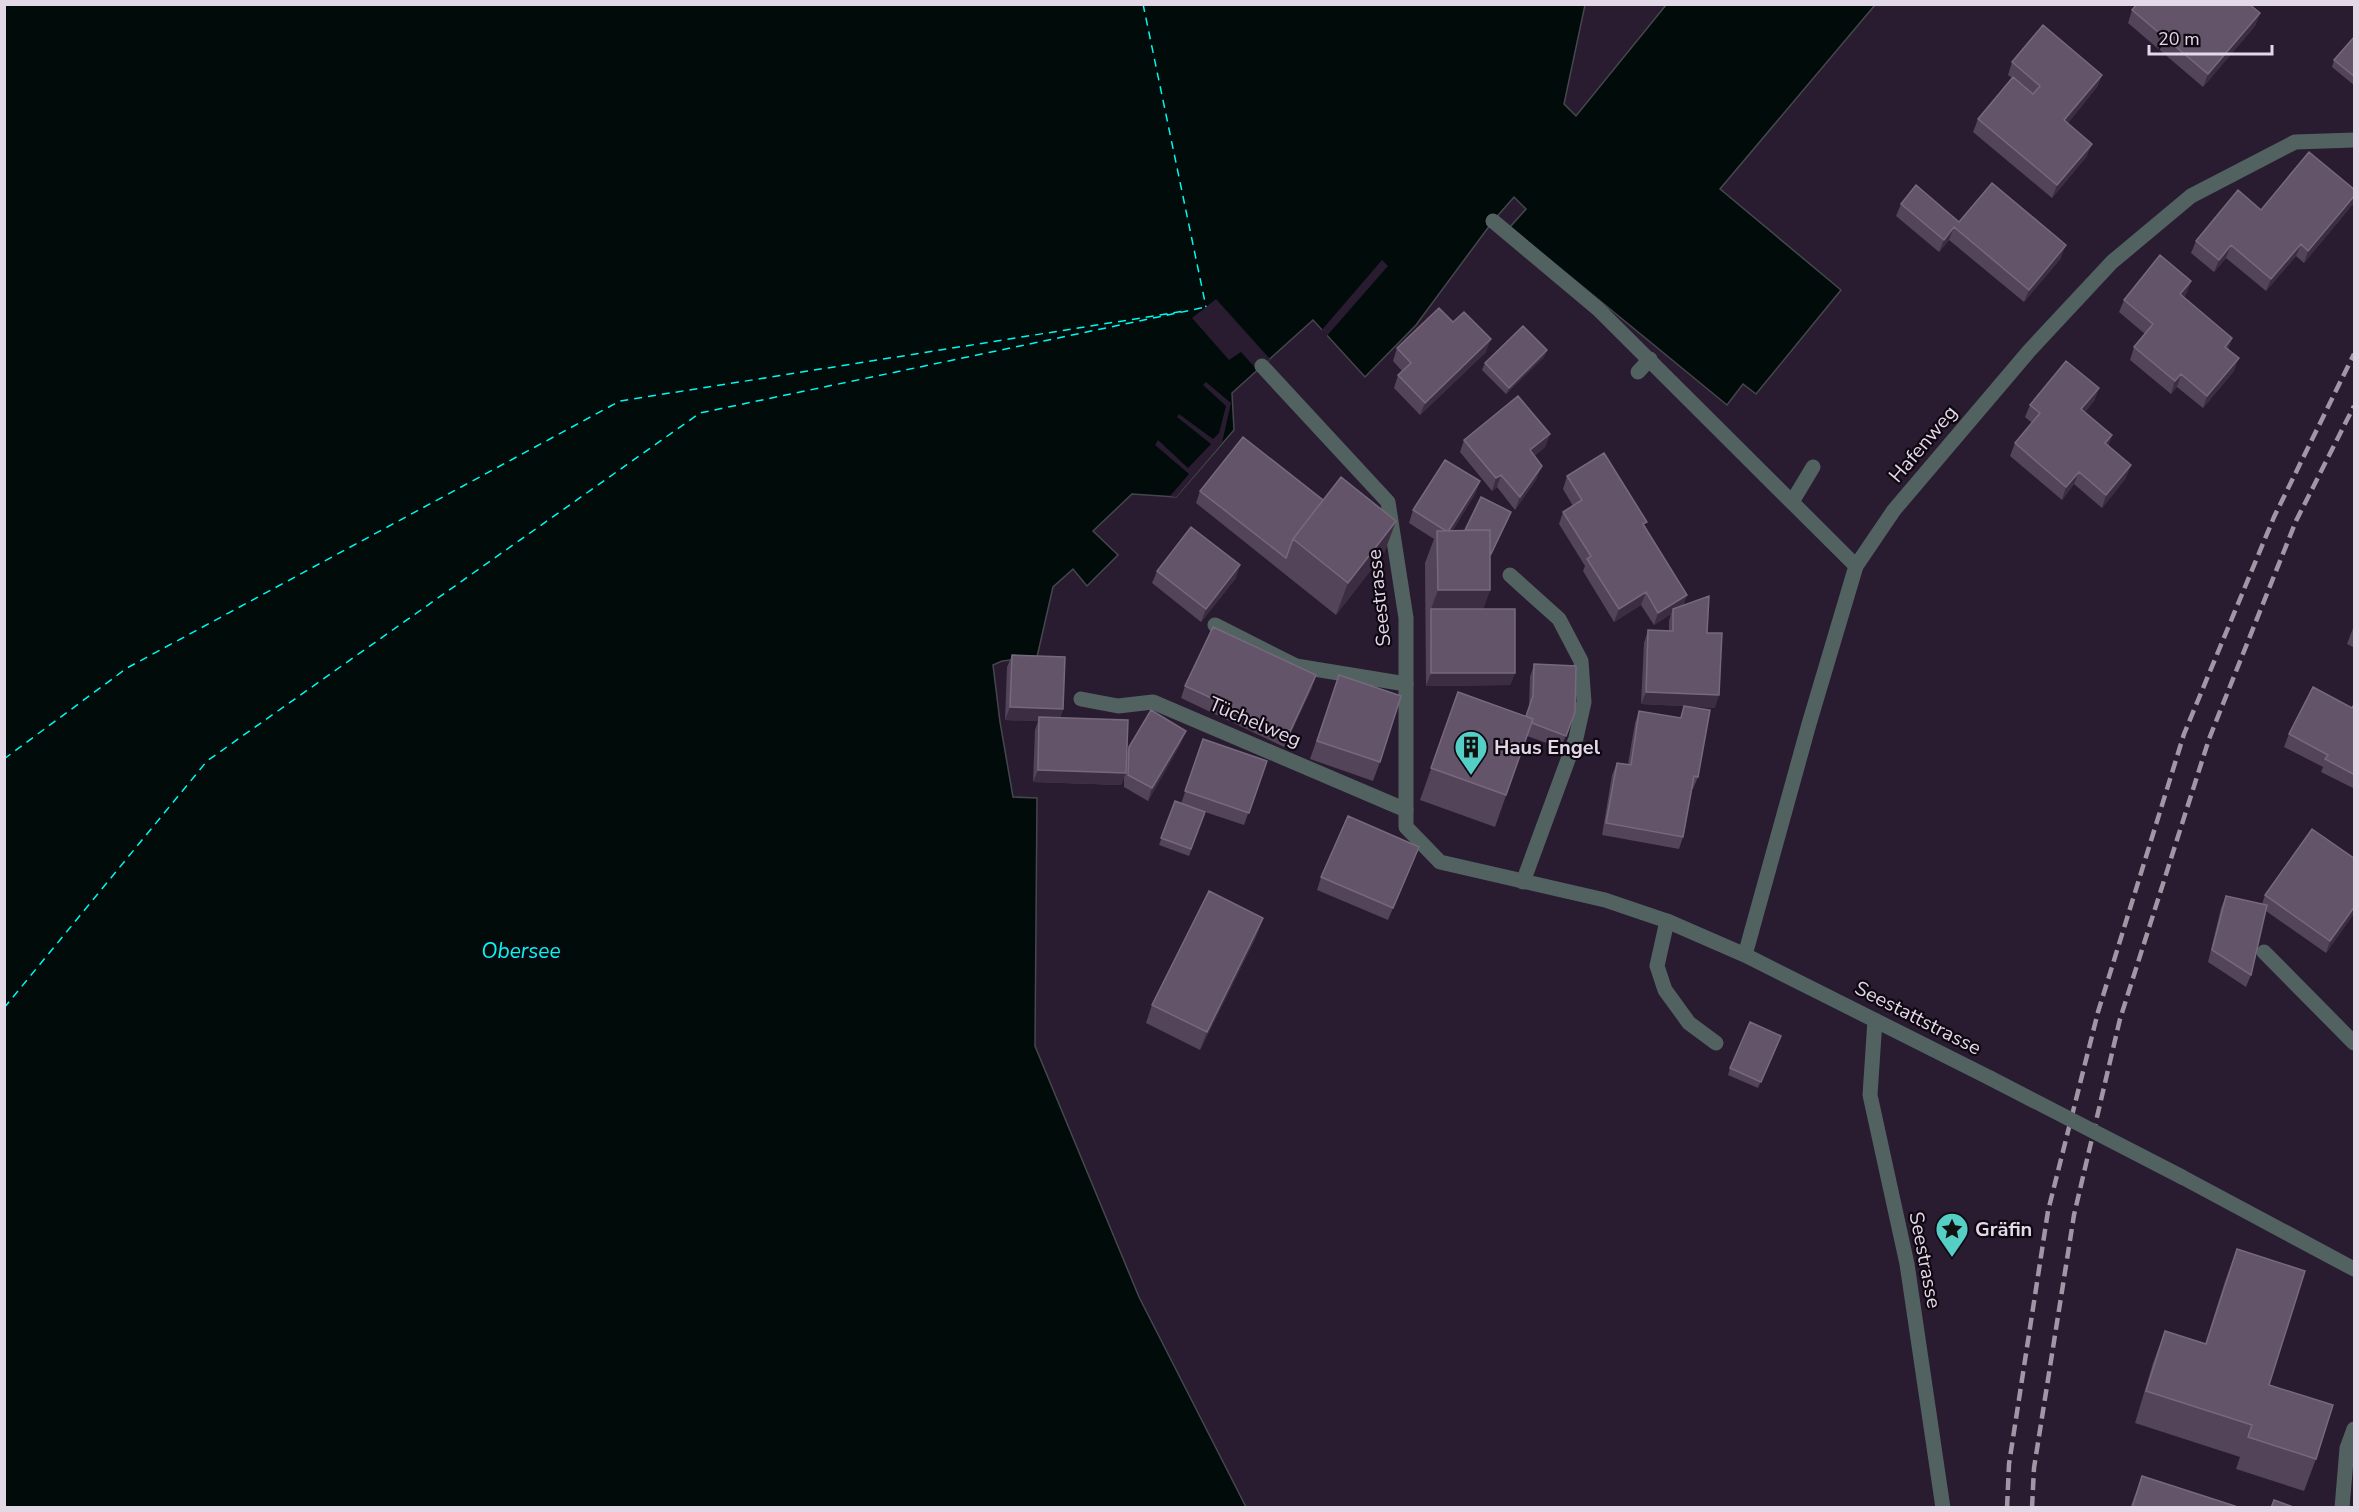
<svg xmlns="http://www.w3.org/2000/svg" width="2359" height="1512" font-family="'Nunito Sans',sans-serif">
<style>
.water{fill:#000b0a;stroke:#44484c;stroke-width:1.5}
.pier{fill:#291b30}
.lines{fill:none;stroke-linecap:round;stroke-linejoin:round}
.ferry{stroke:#00f9ee;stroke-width:1.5;stroke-dasharray:8 6;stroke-linecap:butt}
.service{stroke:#526260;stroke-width:15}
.minor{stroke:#526260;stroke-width:15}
.rail{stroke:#a196a6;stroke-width:4.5;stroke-dasharray:12 6;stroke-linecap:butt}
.minor-bridge{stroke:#526260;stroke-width:15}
.wall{fill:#54445a}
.shaded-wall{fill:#3c2d43}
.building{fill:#63546a;stroke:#77697d;stroke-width:1.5}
.labels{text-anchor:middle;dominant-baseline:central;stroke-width:4.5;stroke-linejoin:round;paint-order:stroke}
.street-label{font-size:20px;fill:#e2d8e6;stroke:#0f0812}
.poi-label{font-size:20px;font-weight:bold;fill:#e2d8e6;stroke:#0f0812;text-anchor:start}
.water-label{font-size:21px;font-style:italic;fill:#00f9ee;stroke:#0f0812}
</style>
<rect width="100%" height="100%" fill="#291b30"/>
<path class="water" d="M 5,5 L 1585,5 L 1564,104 L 1576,116 L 1666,5 L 1875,5 L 1720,189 L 1841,290 L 1756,394 L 1743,384 L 1727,405 L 1510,227 L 1526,209 L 1514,197 L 1493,221 L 1416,325 L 1365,377 L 1313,320 L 1232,393 L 1234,430 L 1176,497 L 1132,494 L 1093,531 L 1118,555 L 1087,586 L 1073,569 L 1053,587 L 1037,657 L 1002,661 L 993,665 L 1000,722 L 1013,797 L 1037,798 L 1035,1046 L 1139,1297 L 1246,1507 L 5,1508 Z"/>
<path class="pier" d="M 1382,260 L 1388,266 L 1325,338 L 1320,332 Z
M 1216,299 L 1270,359 L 1257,370 L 1241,352 L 1229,360 L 1192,318 Z
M 1206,382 L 1231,403 L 1222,443 L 1176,497 L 1170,496 L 1189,474 L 1155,445 L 1158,440 L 1188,468 L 1211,444 L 1177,417 L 1179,414 L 1213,439 L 1219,433 L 1226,406 L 1203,385 Z"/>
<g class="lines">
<path class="ferry" d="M 1143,4 L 1206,307
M 4,759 L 127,668 L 620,401 L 1185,311
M 4,1008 L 207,761 L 700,413 L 1206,307"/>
<path class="service" d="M 1493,221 L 1598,309 L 1856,566
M 1638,372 L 1650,359
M 1792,502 L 1813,467
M 1510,575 L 1559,619 L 1581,661 L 1584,702 L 1576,738 L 1523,882
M 1215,625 L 1296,666 L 1406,684
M 1081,699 L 1118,706 L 1153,702 L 1406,810
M 1667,921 L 1657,966 L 1665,990 L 1689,1023 L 1716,1043
M 2264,952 L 2354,1043
M 2342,1508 L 2347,1448 L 2354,1429"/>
<path class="minor" d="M 1262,366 L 1388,502 L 1406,618 L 1406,827 L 1440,862 L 1605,900 L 1667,921 L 1745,955 L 1990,1078
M 1745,955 L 1809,724 L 1856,566 L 1894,510 L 2029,351 L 2112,262 L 2191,196 L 2295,142 L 2354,140
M 1875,1020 L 1870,1095 L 1907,1264 L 1943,1508
M 2182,1177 L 2354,1269"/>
<path class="rail" d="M 2007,1508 L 2009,1464 L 2048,1211 L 2098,1012 L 2184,734 L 2274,517 L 2354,354
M 2032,1508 L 2034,1468 L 2074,1215 L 2120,1019 L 2209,739 L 2296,521 L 2354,406"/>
<path class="minor-bridge" d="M 1990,1078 L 2182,1177"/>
</g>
<path class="wall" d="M 2132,10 L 2260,13 L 2255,26 L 2203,87 L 2128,23 Z
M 2355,36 L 2355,86 L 2332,67 L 2334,60 Z
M 2012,62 L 2102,75 L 2097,87 L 2068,123 L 2087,156 L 2052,198 L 1973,132 L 1978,119 L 2012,78 L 2008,75 Z
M 2355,190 L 2355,199 L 2353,204 L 2304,263 L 2296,256 L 2266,291 L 2226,258 L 2214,272 L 2191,253 L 2196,241 L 2261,210 Z
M 1901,204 L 1959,222 L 2061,258 L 2024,302 L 1949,240 L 1939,252 L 1896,216 Z
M 2191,281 L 2186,294 L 2184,297 L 2232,338 L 2228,349 L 2234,371 L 2203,408 L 2177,387 L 2171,394 L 2130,360 L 2134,347 L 2145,334 L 2119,312 L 2124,300 Z
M 1453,322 L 1486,352 L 1420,415 L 1394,388 L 1398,375 L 1402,371 L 1393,361 L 1397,348 Z
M 1547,350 L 1544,357 L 1506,394 L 1482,370 L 1485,363 Z
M 2099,388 L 2094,401 L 2085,412 L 2112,435 L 2108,446 L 2126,478 L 2102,508 L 2074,484 L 2062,500 L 2010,456 L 2015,443 L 2032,423 L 2025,417 L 2030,405 Z
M 1550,434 L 1545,447 L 1534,456 L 1537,478 L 1515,510 L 1497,487 L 1492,491 L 1460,452 L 1464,440 Z
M 1567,476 L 1645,527 L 1687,595 L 1683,605 L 1707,633 L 1715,708 L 1687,706 L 1698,777 L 1693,789 L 1692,789 L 1683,837 L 1679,849 L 1602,835 L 1612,775 L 1617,763 L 1628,764 L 1635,723 L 1639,711 L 1680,718 L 1684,706 L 1641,704 L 1644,643 L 1648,630 L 1669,631 L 1669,621 L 1671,614 L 1654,625 L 1641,605 L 1614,622 L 1583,571 L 1585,566 L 1559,524 L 1563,512 L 1573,506 L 1563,489 Z
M 1480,481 L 1475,494 L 1453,530 L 1465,530 L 1509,518 L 1490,557 L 1490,590 L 1483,609 L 1515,673 L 1510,685 L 1426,686 L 1425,563 L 1434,539 L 1409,523 L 1413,510 Z
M 1200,491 L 1323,500 L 1396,521 L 1384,553 L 1336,615 L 1196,503 Z
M 1157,571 L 1236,578 L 1201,622 L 1152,583 Z
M 2355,623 L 2355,648 L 2347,644 Z
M 1012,655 L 1063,709 L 1060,718 L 1126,755 L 1129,747 L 1181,743 L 1148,801 L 1124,787 L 1124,777 L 1121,785 L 1033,782 L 1035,730 L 1038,721 L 1005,720 L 1007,667 Z
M 1534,664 L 1575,712 L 1561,748 L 1527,736 L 1495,827 L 1420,800 L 1458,692 L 1526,716 L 1529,709 L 1530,677 Z
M 1339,675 L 1380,762 L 1373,781 L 1310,759 Z
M 1185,686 L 1312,688 L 1284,747 L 1181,698 Z
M 2355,703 L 2355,789 L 2321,772 L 2323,767 L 2284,747 L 2289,734 L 2352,708 Z
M 1203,739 L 1267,761 L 1244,825 L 1181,804 Z
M 1175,801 L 1205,812 L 1189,856 L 1159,845 Z
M 2355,859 L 2355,912 L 2326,953 L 2266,911 L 2251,975 L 2246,987 L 2208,962 L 2221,908 L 2226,896 L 2262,904 L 2265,895 Z
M 1414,860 L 1388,920 L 1317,890 L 1321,877 Z
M 1263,918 L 1256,937 L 1200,1050 L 1146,1023 L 1152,1005 Z
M 1778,1042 L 1758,1088 L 1728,1075 L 1730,1068 Z
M 2237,1249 L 2269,1385 L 2316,1459 L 2304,1491 L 2236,1469 L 2240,1457 L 2135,1423 L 2153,1363 L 2165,1331 L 2205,1344 L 2225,1281 Z
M 2142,1476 L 2241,1508 L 2130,1508 Z"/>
<path class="shaded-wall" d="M 2260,13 L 2255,26 L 2203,87 L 2208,74 Z
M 2102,75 L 2097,87 L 2060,133 L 2064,120 Z
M 2092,144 L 2087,156 L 2052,198 L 2057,185 Z
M 2355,195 L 2355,199 L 2353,204 L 2304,263 L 2308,251 Z
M 1954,227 L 1949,240 L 1939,252 L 1944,240 Z
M 2301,244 L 2296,256 L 2266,291 L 2271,279 Z
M 2066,245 L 2061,258 L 2024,302 L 2029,290 Z
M 2231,245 L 2226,258 L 2214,272 L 2219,260 Z
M 2191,281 L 2186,294 L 2175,307 L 2180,294 Z
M 2232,338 L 2228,350 L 2225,347 Z
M 1491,339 L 1486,352 L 1420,415 L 1425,403 Z
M 1547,350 L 1544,357 L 1506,394 L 1509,388 Z
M 2239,358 L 2234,371 L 2203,408 L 2207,396 Z
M 2181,374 L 2177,387 L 2171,394 L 2175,381 Z
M 2099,388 L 2094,401 L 2077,421 L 2081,409 Z
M 1550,434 L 1545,447 L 1525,463 L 1530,450 Z
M 2112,435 L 2107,447 L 2105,443 Z
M 2131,465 L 2126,478 L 2102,508 L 2106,495 Z
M 1542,466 L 1537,478 L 1515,510 L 1520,497 Z
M 2079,472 L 2074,484 L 2062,500 L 2066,487 Z
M 1501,475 L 1497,487 L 1492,491 L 1496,478 Z
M 1480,481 L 1475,494 L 1444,545 L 1448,532 Z
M 1396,521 L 1384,553 L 1336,615 L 1348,583 Z
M 1240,565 L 1236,578 L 1201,622 L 1206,609 Z
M 1438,590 L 1490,590 L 1479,622 L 1431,609 Z
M 1646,592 L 1641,605 L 1614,622 L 1619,609 Z
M 1687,595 L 1683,607 L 1673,609 L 1671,614 L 1654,625 L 1658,613 Z
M 1431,673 L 1515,673 L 1510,685 L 1426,686 Z
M 1316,675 L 1312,688 L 1284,747 L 1289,734 Z
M 1646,692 L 1719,695 L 1715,708 L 1641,704 Z
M 1010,707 L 1063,709 L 1058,722 L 1039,717 L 1038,721 L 1005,720 Z
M 1186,731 L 1181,743 L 1148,801 L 1152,788 Z
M 1038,770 L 1126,773 L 1121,785 L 1033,782 Z
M 1419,847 L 1414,860 L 1388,920 L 1393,908 Z
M 2355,906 L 2355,912 L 2326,953 L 2330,941 Z
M 1263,918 L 1256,937 L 1200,1050 L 1207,1032 Z"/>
<path class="building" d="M 2137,4 L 2249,4 L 2260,13 L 2208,74 L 2132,10 Z
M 2043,25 L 2102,75 L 2064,120 L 2092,144 L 2057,185 L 1978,119 L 2013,77 L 2033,94 L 2040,86 L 2012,62 Z
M 2355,36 L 2355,77 L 2334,60 Z
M 2309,152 L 2355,190 L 2355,195 L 2308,251 L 2301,244 L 2271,279 L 2231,245 L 2219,260 L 2196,241 L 2238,190 L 2261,210 Z
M 1992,183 L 2066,245 L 2029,290 L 1954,227 L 1944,240 L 1901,204 L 1916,185 L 1959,222 Z
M 2160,255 L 2191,281 L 2180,294 L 2232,338 L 2225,347 L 2239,358 L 2207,396 L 2181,374 L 2175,381 L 2134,347 L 2153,324 L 2124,300 Z
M 1439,308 L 1453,322 L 1464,312 L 1491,339 L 1425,403 L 1398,375 L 1411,363 L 1397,348 Z
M 1523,326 L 1547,350 L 1509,388 L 1485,363 Z
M 2066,361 L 2099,388 L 2081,409 L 2112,435 L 2105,443 L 2131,465 L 2106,495 L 2079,472 L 2066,487 L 2015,443 L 2040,413 L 2030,405 Z
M 1518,396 L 1550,434 L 1530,450 L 1542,466 L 1520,497 L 1501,475 L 1496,478 L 1464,440 Z
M 1243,437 L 1323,500 L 1293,539 L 1286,558 L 1200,491 Z
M 1604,453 L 1647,522 L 1643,524 L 1687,595 L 1658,613 L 1646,592 L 1619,609 L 1587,559 L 1591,556 L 1563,512 L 1582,500 L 1567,476 Z
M 1445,460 L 1480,481 L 1449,530 L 1446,531 L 1413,510 Z
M 1341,477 L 1396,521 L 1348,583 L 1293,539 Z
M 1481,497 L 1511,512 L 1491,554 L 1490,554 L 1490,530 L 1465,530 Z
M 1191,527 L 1240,565 L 1206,609 L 1157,571 Z
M 1490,530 L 1490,590 L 1438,590 L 1437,531 Z
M 1709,596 L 1707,633 L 1722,633 L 1719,695 L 1646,692 L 1648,630 L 1673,631 L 1673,609 Z
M 1431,609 L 1515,609 L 1515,673 L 1431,673 Z
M 1213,627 L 1316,675 L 1289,734 L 1185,686 Z
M 1012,655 L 1065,657 L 1063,709 L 1010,707 Z
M 1534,664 L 1576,666 L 1575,712 L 1566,736 L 1532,723 L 1533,719 L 1526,716 L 1533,696 Z
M 1339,675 L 1401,696 L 1380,762 L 1317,741 Z
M 2313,687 L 2352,708 L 2355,703 L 2355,775 L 2325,759 L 2328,755 L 2289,734 Z
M 1458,692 L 1533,719 L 1506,795 L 1431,768 Z
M 1684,706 L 1710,710 L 1698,777 L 1694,776 L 1683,837 L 1606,823 L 1617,763 L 1631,765 L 1639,711 L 1681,718 Z
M 1151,710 L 1186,731 L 1152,788 L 1128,775 L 1129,747 Z
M 1039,717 L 1128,720 L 1126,773 L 1038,770 Z
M 1203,739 L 1267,761 L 1249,813 L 1185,791 Z
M 1175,801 L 1205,812 L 1191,849 L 1161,838 Z
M 1348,816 L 1419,847 L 1393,908 L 1321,877 Z
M 2312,829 L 2355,859 L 2355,906 L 2330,941 L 2265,895 Z
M 1209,891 L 1263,918 L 1207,1032 L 1152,1005 Z
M 2226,896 L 2267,905 L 2251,975 L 2212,950 Z
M 1750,1022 L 1781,1036 L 1761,1082 L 1730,1068 Z
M 2237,1249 L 2305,1271 L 2269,1385 L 2333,1405 L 2316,1459 L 2248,1437 L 2252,1425 L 2146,1391 L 2165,1331 L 2206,1344 Z
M 2142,1476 L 2241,1508 L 2132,1508 Z
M 2274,1500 L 2296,1508 L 2271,1508 Z"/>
<defs>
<symbol id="building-pin" viewBox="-11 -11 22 30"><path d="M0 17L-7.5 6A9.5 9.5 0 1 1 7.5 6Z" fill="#55cec5" stroke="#0f0812"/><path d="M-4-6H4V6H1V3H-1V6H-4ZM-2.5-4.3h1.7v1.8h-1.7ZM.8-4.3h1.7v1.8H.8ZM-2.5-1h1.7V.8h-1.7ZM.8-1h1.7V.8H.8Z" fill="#111"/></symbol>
<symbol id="sight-pin" viewBox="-11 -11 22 30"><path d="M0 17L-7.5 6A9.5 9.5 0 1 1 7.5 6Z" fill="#55cec5" stroke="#0f0812"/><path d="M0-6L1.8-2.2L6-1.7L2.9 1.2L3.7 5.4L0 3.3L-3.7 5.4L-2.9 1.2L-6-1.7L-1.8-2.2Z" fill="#111"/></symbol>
</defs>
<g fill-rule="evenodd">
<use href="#building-pin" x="1452" y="728" width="38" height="52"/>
<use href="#sight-pin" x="1933" y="1210" width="38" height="52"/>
</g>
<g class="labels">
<g class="street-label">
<text transform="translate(1923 444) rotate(-50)">Hafenweg</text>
<text transform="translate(1379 598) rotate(-96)">Seestrasse</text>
<text transform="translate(1255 722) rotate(23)">Tüchelweg</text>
<text transform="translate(1918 1018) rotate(27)">Seestattstrasse</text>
<text transform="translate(1925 1260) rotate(79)">Seestrasse</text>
</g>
<g class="poi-label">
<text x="1494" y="747">Haus Engel</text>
<text x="1975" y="1229">Gräfin</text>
</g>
<g class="water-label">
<text x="521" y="951">Obersee</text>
</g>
</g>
<rect width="2359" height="1512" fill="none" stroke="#e2d8e6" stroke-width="12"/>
<path d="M2149 45v9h123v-9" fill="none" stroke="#e2d8e6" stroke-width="3"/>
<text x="2158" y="45" font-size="18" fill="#e2d8e6" stroke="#0f0812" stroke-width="4.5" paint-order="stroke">20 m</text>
</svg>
